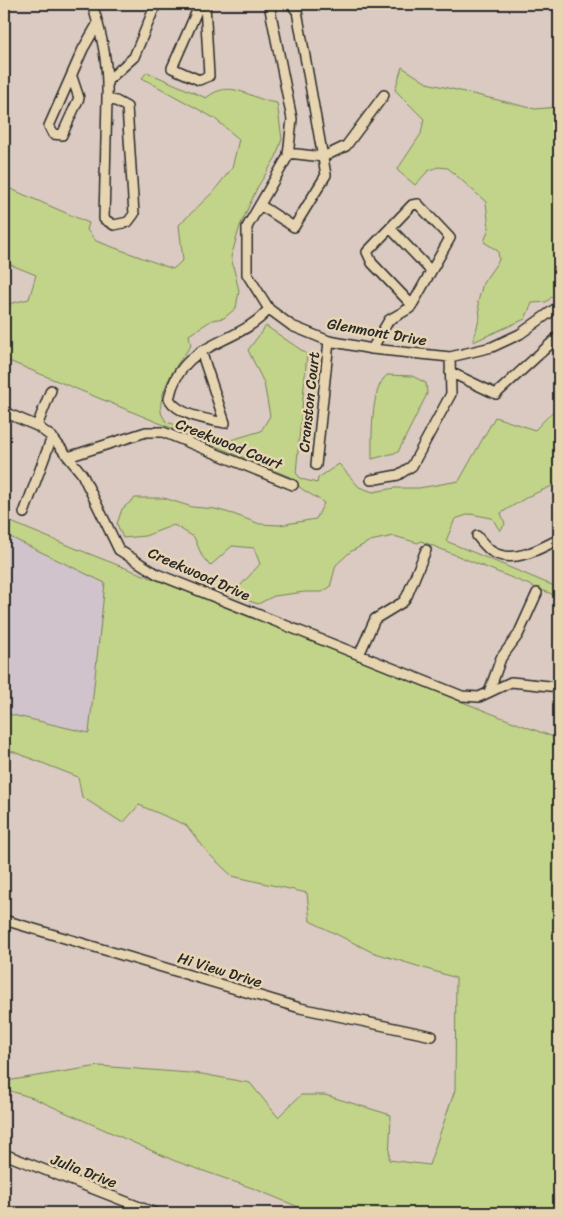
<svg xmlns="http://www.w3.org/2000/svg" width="563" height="1217" font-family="Sriracha,sans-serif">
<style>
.built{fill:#d0c3cb}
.green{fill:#c2d489;stroke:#76805a}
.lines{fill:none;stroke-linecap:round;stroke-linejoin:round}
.minor-casing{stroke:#2b2b2b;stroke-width:12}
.minor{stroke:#e7d5b2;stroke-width:9}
.labels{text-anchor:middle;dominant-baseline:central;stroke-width:5;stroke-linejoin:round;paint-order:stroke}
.street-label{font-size:15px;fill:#2b2b2b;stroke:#e7d5b2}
</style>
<rect width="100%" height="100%" fill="#dacac1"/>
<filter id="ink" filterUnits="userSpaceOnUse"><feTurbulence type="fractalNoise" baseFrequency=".02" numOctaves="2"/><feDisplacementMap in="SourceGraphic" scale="10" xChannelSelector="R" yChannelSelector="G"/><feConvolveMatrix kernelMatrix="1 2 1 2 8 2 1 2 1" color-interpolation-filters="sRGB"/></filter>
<g filter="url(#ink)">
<path class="built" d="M 4,534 L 105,582 L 89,734 L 4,713 Z"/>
<path class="green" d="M 402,67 L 427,83 L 535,109 L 559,107 L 559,252 L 553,260 L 559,264 L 559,291 L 546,302 L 532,303 L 525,319 L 473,342 L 480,316 L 478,302 L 483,283 L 499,260 L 498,251 L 484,242 L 489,228 L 486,202 L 448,168 L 438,167 L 428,171 L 415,185 L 397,170 L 421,134 L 424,119 L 395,90 Z
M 147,72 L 206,98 C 232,77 250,100 277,103 L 282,139 L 276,157 L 257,188 L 240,226 L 231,257 L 239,291 L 236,308 L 224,318 L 212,320 L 189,335 L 191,346 C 179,360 158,391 161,411 C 161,415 165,419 166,422 L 231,440 L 261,431 L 270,416 L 264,383 L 248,350 L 266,326 L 307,354 L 296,473 L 301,479 L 317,483 L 318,478 L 339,464 L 359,487 L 373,492 L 395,488 L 419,488 L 459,481 L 495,417 L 535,430 L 559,405 L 559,483 L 529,496 L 501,513 L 505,524 L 500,531 L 492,518 L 470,514 L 455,519 L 446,541 L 559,588 L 559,597 L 421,541 L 418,543 L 394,536 L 370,541 L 350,552 L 336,565 L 330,587 L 322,592 L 305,592 L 274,596 L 258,604 L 232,595 L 260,564 L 254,548 L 232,546 L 210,566 L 202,556 L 194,537 L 174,525 L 145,536 L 123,538 L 117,524 L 122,509 L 135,498 L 164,498 L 192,507 L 215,509 L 233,514 L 260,524 L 280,525 L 316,519 L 324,503 C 311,493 300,491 290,477 L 4,359 L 4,305 L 29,299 L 36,275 L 4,262 L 4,186 L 89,223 L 87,230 L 96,241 L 173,269 L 183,260 L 179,225 L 213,192 L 232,168 L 239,139 L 214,118 L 142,78 Z
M 387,375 L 412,376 L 426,383 L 427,394 L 398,452 L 372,459 C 372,438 370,389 387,375 Z
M 4,519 C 84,553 165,583 247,615 C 351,655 454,701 559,739 L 559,1213 L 313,1213 L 255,1189 L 175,1161 L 33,1098 L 4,1089 L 4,1081 L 6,1081 L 99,1066 L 202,1074 L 250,1083 L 278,1117 L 301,1095 L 325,1095 L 391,1115 L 389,1160 L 429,1165 L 455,1090 L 456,978 L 372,952 L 310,921 L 307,893 L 232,876 L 209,854 L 186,825 L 139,805 L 123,823 L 82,797 L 78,777 L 14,752 L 4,750 L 4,713 L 89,733 L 105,583 L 4,534 Z"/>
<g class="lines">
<defs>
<path id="minor" d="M 92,4 C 103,38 108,63 107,99 L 104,219 L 114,225 L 128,222 L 134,214 L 127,107 L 116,101 L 107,99
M 200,4 L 172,68 L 199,80 L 209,76 L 205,4
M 269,4 L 292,119 L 288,156 L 247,227 L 247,274 L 269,309 L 292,326 L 329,341 L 372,349 L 450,357 L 492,347 L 520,334 L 559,306
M 72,77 L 79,98 L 62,135 L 53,134 L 49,126 L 83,49 L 98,23
M 107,81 L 134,57 L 156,4
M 288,153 L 323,157 L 346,146 L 384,95
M 260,205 L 294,227 L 326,175 L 297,11 L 291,4
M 390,228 L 431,271
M 372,349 L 389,320 L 410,308 L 412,305 L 450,238 L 418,204 L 412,205 L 367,252 L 372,263 L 412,305
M 201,351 L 225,423 C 206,419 180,416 169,399 C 181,339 235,348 269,309
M 450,372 L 496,394 L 559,336
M 4,412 L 37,426 L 52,437 L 82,474 L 119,550 L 157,574 L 462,696 L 479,697 L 511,682 L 559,687
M 37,426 L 51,390
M 68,457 L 146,432 L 163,432 L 293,485
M 316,465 L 329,341
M 371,480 L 398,475 L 412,466 L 451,394 L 450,357
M 24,513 L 52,437
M 477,536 C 481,541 486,547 491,551 C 512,565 540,549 559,539
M 359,655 L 375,619 L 403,602 L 407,596 L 426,550
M 489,692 L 501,658 L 518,635 L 537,593
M 4,920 L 300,1008 L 432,1036
M 4,1154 L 155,1213"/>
</defs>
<use href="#minor" class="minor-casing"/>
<use href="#minor" class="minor"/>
</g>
</g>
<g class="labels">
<g class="street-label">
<text transform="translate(377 332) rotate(10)">Glenmont Drive</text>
<text transform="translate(309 402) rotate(-84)">Cranston Court</text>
<text transform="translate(229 444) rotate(22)">Creekwood Court</text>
<text transform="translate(199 574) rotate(24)">Creekwood Drive</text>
<text transform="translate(220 970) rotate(17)">Hi View Drive</text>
<text transform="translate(84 1171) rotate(21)">Julia Drive</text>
</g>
</g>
<rect width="563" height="1217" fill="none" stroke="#e7d5b2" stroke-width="20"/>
<rect x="10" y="10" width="543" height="1197" fill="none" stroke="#2b2b2b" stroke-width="2" filter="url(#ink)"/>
</svg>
